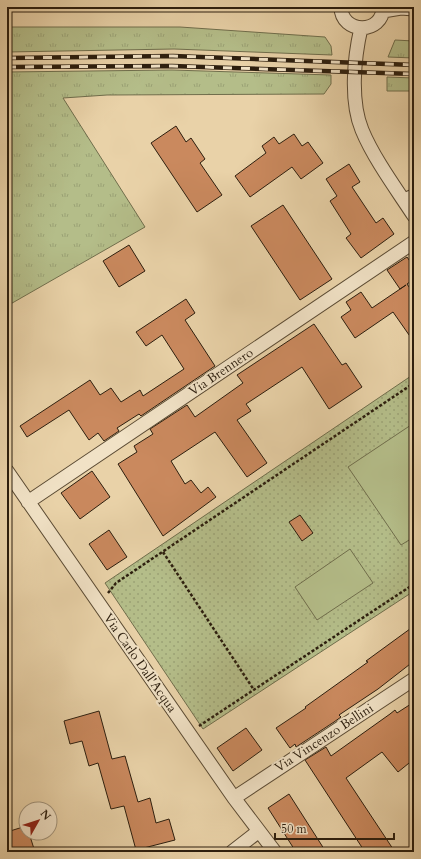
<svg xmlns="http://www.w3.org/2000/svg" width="421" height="859" font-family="Cardo,serif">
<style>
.grass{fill:url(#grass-tufts);stroke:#706e4c}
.park{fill:url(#park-dots);stroke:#706e4c}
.pitch{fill:#b4bd89;stroke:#706e4c}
.building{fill:#ca895e;stroke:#2c1e0e}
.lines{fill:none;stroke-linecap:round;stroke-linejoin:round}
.lane-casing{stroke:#5b4b34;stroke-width:8}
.street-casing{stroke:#5b4b34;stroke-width:15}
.path{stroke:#2c1e0e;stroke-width:2.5;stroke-dasharray:3 2;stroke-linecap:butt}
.lane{stroke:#f1e2c6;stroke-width:6}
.street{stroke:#f1e2c6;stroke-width:13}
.rail-casing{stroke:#2c1e0e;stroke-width:4.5}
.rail{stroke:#f1e2c6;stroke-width:3;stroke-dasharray:9;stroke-linecap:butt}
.labels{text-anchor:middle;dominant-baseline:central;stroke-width:4;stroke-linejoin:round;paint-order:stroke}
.street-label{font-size:13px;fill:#2c1e0e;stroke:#f1e2c6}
</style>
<defs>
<pattern id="grass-tufts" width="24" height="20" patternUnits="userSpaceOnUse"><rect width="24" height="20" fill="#b4bd89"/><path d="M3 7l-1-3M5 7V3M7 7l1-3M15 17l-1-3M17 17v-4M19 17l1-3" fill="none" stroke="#9ba275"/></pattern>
<pattern id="park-dots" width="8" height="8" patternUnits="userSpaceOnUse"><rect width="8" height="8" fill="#b4bd89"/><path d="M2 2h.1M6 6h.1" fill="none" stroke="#9ba275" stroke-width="1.8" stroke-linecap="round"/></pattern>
</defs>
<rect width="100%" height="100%" fill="#e9d2a8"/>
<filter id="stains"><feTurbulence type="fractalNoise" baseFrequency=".005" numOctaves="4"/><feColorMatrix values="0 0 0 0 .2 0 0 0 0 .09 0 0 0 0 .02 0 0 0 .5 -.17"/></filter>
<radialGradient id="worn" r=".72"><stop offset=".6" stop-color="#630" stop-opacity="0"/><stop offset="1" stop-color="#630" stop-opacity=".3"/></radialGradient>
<path class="grass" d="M 7,27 L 180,27 L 325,37 L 331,46 L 332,55 L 174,49 L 7,52 Z
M 395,40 L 414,41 L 414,58 L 388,57 Z
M 172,70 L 331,75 L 331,84 L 324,94 L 107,95 L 63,98 L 145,227 L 7,306 L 7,72 Z
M 387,77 L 414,78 L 414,91 L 387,91 Z"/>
<path class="park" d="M 414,374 L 414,591 L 203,729 L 105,583 Z"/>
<path class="pitch" d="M 414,423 L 414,537 L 401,545 L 348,467 Z
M 350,549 L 373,583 L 317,620 L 295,587 Z"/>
<path class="building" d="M 176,126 L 186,142 L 191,138 L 205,159 L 200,163 L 222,195 L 197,212 L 151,143 Z
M 294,134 L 302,146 L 308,142 L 323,163 L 301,179 L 292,167 L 250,197 L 235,176 L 266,153 L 262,146 L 274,137 L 279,144 Z
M 349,164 L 360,182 L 352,187 L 376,223 L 383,218 L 394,234 L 361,258 L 346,238 L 351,234 L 330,201 L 337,196 L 326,179 Z
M 283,205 L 332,279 L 300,300 L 251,226 Z
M 129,245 L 145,271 L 119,287 L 103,261 Z
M 407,257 L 414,267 L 414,279 L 407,284 L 414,294 L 414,342 L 393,312 L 355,338 L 341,317 L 351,310 L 346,302 L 361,292 L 372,308 L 406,285 L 400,289 L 387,270 Z
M 186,299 L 195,313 L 185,320 L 215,366 L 141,416 L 139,414 L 117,428 L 119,431 L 104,441 L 98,433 L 89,440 L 69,410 L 27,437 L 20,426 L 90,380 L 100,395 L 111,388 L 121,402 L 140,390 L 143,396 L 184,369 L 162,335 L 146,346 L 136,332 Z
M 314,324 L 342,365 L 346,363 L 362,387 L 329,409 L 302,367 L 246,404 L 251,411 L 237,420 L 267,463 L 247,477 L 215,432 L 171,461 L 185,484 L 191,480 L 201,493 L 208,487 L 216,497 L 163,536 L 118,464 L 137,452 L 134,446 L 153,434 L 150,429 L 187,405 L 195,417 L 243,383 L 237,375 Z
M 92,471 L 110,497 L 80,519 L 61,493 Z
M 300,515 L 313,533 L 302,541 L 289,522 Z
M 109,530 L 127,557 L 107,570 L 89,544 Z
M 414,626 L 414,661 L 378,689 L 339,715 L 341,717 L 334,722 L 296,747 L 295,744 L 290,748 L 276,728 L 306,708 L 305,707 L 368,662 L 366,661 Z
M 414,702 L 414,759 L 398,772 L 382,752 L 346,778 L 395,852 L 365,852 L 305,760 L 326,747 L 331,756 L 390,714 L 395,710 L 397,713 Z
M 99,711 L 112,759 L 125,756 L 138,802 L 150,798 L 156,823 L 169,819 L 175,840 L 136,850 L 124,806 L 111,809 L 98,763 L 89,766 L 82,741 L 70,744 L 64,721 Z
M 246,728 L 262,750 L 233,771 L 217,748 Z
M 289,794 L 326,852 L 296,852 L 268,808 Z
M 26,826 L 26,833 L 29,833 L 35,852 L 7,852 L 7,832 Z"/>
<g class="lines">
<defs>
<path id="lane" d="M 402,197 L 414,192"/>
<path id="street" d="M 341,7 C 341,34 383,35 383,7
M 383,11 L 401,8 L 414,9
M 361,28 C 354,58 350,101 362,130 C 374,159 397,190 414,216
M 7,471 L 234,798 L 275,852
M 28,502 L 414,242
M 234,798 L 414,679
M 232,852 L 259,831"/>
</defs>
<use href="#lane" class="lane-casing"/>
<use href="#street" class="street-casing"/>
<path class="path" d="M 163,552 L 254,690
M 108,593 L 116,583 L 414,383
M 199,726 L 414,584"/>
<use href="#lane" class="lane"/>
<use href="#street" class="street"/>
<defs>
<path id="rail" d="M 7,58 L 173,56 L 414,65
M 7,67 L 172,66 L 414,74"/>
</defs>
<use href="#rail" class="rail-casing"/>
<use href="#rail" class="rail"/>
</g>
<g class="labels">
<g class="street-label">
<text transform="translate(221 372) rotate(-34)">Via Brennero</text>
<text transform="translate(140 663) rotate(55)">Via Carlo Dall'Acqua</text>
<text transform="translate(324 738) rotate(-33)">Via Vincenzo Bellini</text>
</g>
</g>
<rect width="421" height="859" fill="none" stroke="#e9d2a8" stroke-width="24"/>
<rect x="8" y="8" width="405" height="843" fill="none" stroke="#2c1e0e" stroke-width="2"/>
<rect x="12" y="12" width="397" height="835" fill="none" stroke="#2c1e0e"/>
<g transform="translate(38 821) rotate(51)"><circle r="19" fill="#f1e2c6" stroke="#a2947c"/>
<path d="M0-3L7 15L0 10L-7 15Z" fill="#8f2418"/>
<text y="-6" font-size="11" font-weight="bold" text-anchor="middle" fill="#2c1e0e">N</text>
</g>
<path d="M275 833v6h119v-6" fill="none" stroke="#2c1e0e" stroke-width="2"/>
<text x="281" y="833" font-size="12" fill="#2c1e0e" stroke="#f1e2c6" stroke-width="3" paint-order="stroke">50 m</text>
<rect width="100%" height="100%" filter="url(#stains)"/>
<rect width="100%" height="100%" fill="url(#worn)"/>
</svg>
